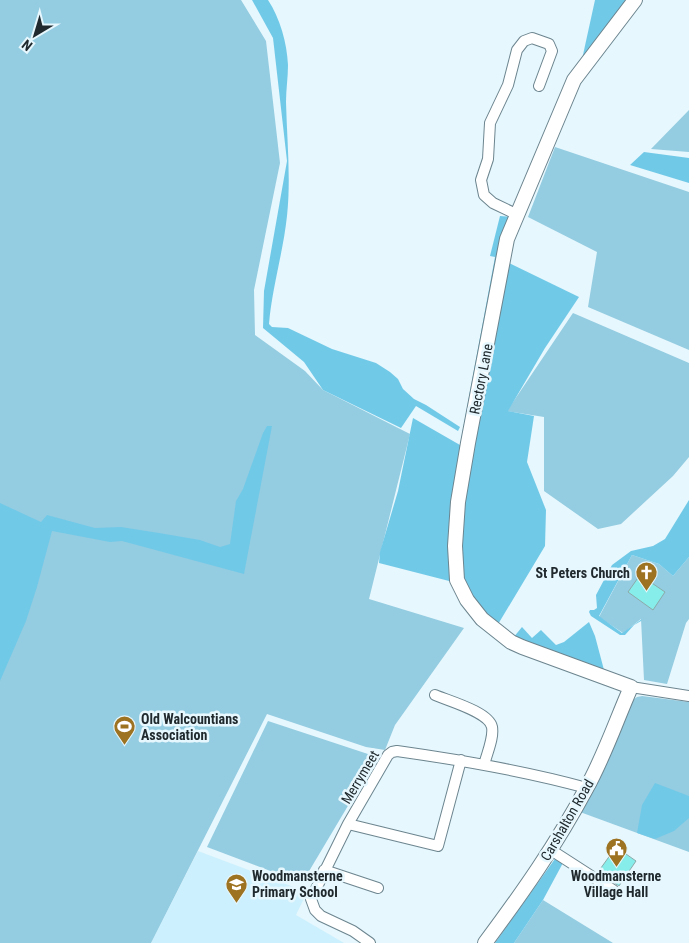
<svg xmlns="http://www.w3.org/2000/svg" width="689" height="943" font-family="'Roboto Condensed',sans-serif">
<style>
.built{fill:#ccf0fe}
.green{fill:#94cce1}
.forest{fill:#71c9e8}
.building{fill:#87edeb;stroke:#8caaa9}
.lines{fill:none;stroke-linecap:round;stroke-linejoin:round}
.minor-casing{stroke:#6c858f;stroke-width:12}
.major-casing{stroke:#6c858f;stroke-width:16}
.minor{stroke:#fff;stroke-width:10}
.major{stroke:#fff;stroke-width:14}
.labels{text-anchor:middle;dominant-baseline:central;stroke-width:5;stroke-linejoin:round;paint-order:stroke}
.street-label{font-size:14px;fill:#202a2e;stroke:#e6f7fd}
.poi-label{font-size:14px;font-weight:bold;fill:#202a2e;stroke:#e6f7fd;text-anchor:start}
</style>
<rect width="100%" height="100%" fill="#e6f7fd"/>
<path class="built" d="M 198,851 L 307,892 L 296,915 L 344,943 L 151,943 Z"/>
<path class="green" d="M 0,0 L 241,0 L 266,41 L 280,163 L 254,290 L 255,335 L 305,371 L 323,390 L 410,434 L 369,599 L 464,628 L 395,725 L 385,750 L 366,747 L 267,714 L 151,943 L 0,943 Z
M 689,110 L 689,152 L 651,149 Z
M 555,147 L 689,192 L 689,350 L 588,307 L 597,252 L 528,217 Z
M 573,313 L 689,363 L 689,457 L 673,476 L 621,524 L 598,529 L 544,491 L 544,417 L 507,411 Z
M 632,555 L 659,564 L 673,576 L 689,557 L 689,619 L 686,623 L 667,684 L 644,680 L 641,619 L 623,633 L 599,617 Z
M 642,696 L 689,702 L 689,852 L 580,812 L 592,790 L 633,700 L 637,697 Z
M 268,721 L 377,757 L 302,883 L 207,847 Z
M 543,900 L 613,943 L 514,943 Z"/>
<path class="forest" d="M 252,0 L 268,0 C 280,18 287,43 288,65 C 288,77 286,90 286,102 C 287,141 291,178 287,216 C 283,253 272,288 269,324 L 272,327 L 288,328 L 332,349 L 376,363 L 390,372 L 398,379 L 403,389 L 414,399 L 426,405 L 460,427 L 458,431 L 416,406 L 401,428 L 323,390 L 304,362 L 263,328 L 264,291 L 287,161 L 273,38 Z
M 595,0 L 630,0 L 581,64 Z
M 644,152 L 689,158 L 689,183 L 630,165 Z
M 500,216 L 512,217 L 499,258 L 579,297 L 545,348 L 508,411 L 534,416 L 527,462 L 546,510 L 545,546 L 497,626 L 453,582 L 379,563 L 380,552 L 398,491 L 413,418 L 460,445 L 495,257 L 490,256 Z
M 267,426 L 272,426 L 244,574 L 122,541 L 110,542 L 52,531 L 37,587 L 26,621 L 0,681 L 0,503 L 41,522 L 47,515 L 95,528 L 121,527 L 159,533 L 200,540 L 220,547 L 230,544 L 236,501 L 243,489 L 263,433 Z
M 689,500 L 689,557 L 673,576 L 659,564 L 632,555 L 599,616 L 622,633 L 642,619 L 641,621 L 634,625 L 625,635 L 620,635 L 591,616 L 589,612 L 590,610 L 594,610 L 597,608 L 596,595 L 612,565 L 631,551 L 653,546 L 665,539 Z
M 589,622 L 595,636 L 604,670 L 513,638 L 522,627 L 532,638 L 541,630 L 556,645 L 564,642 Z
M 655,783 L 689,796 L 689,818 L 674,831 L 655,839 L 637,833 L 642,805 Z
M 557,856 L 564,861 L 543,900 L 514,943 L 495,943 Z"/>
<path class="building" d="M 640,575 L 665,592 L 653,610 L 628,592 Z
M 616,847 L 636,861 L 619,886 L 598,872 Z"/>
<g class="lines">
<defs>
<path id="minor" d="M 518,215 L 493,203 L 484,195 L 481,180 L 488,159 L 490,123 L 508,85 L 517,50 L 524,41 L 532,38 L 549,44 L 552,51 L 539,86
M 631,687 L 689,696
M 435,695 C 449,701 489,712 492,727 C 494,738 487,753 484,765
M 348,824 L 438,846 L 461,760
M 551,850 L 613,890
M 324,870 L 378,888
M 370,943 L 353,931 L 321,916 L 315,910 L 311,899 L 348,824 L 388,755 L 392,752 L 397,751 C 461,760 525,771 587,788"/>
<path id="major" d="M 485,943 C 523,892 556,845 586,789 C 604,757 616,721 631,687 L 522,647 L 511,642 L 482,619 L 467,600 L 457,580 L 455,546 L 458,502 L 468,443 L 507,239 L 574,80 L 635,0"/>
</defs>
<use href="#minor" class="minor-casing"/>
<use href="#major" class="major-casing"/>
<use href="#minor" class="minor"/>
<use href="#major" class="major"/>
</g>
<defs>
<symbol id="church-pin" viewBox="-11 -11 22 30"><path d="M0 17L-7.5 6A9.5 9.5 0 1 1 7.5 6Z" fill="#9d7221" stroke="#e6f7fd"/><path d="M-1.2-6h2.4v3.5h3.3v2.4h-3.3V6h-2.4V-.1h-3.3v-2.4h3.3Z" fill="#fff"/></symbol>
<symbol id="stadium-pin" viewBox="-11 -11 22 30"><path d="M0 17L-7.5 6A9.5 9.5 0 1 1 7.5 6Z" fill="#9d7221" stroke="#e6f7fd"/><path d="M0-5a6.5 5 0 1 0 0 10a6.5 5 0 1 0 0-10ZM-3.5-1.8h7v3.6h-7Z" fill="#fff"/></symbol>
<symbol id="civic-pin" viewBox="-11 -11 22 30"><path d="M0 17L-7.5 6A9.5 9.5 0 1 1 7.5 6Z" fill="#9d7221" stroke="#e6f7fd"/><path d="M-.6-6.5H3V-4.5H.6V-3L4-1V1h2V6H-6V1h2V-1L-.6-3ZM-1.2 2.5V6h2.4V2.5Z" fill="#fff"/></symbol>
<symbol id="school-pin" viewBox="-11 -11 22 30"><path d="M0 17L-7.5 6A9.5 9.5 0 1 1 7.5 6Z" fill="#9d7221" stroke="#e6f7fd"/><path d="M0-5L7-2L0 1L-7-2ZM-4 1L0 2.5L4 1V4Q0 6-4 4Z" fill="#fff"/></symbol>
</defs>
<g fill-rule="evenodd">
<use href="#church-pin" x="634" y="560" width="25" height="34"/>
<use href="#stadium-pin" x="112" y="714" width="25" height="34"/>
<use href="#civic-pin" x="604" y="836" width="25" height="34"/>
<use href="#school-pin" x="224" y="872" width="25" height="34"/>
</g>
<g class="labels">
<g class="street-label">
<text transform="translate(481 379) rotate(-79)">Rectory Lane</text>
<text transform="translate(360 777) rotate(-59)">Merrymeet</text>
<text transform="translate(567 820) rotate(-60)">Carshalton Road</text>
</g>
<g class="poi-label">
<text x="630" y="573" text-anchor="end">St Peters Church</text>
<text x="141" y="719">Old Walcountians<tspan x="141" dy="16">Association</tspan></text>
<text x="252" y="876">Woodmansterne<tspan x="252" dy="16">Primary School</tspan></text>
<text x="616" y="876" text-anchor="middle">Woodmansterne<tspan x="616" dy="16">Village Hall</tspan></text>
</g>
</g>
<g transform="translate(35 35) rotate(218)" stroke="#e6f7fd" stroke-width="4" paint-order="stroke">
<path d="M0-4L9 19L0 12L-9 19Z" fill="#202a2e"/>
<text y="-8" font-size="14" font-weight="bold" text-anchor="middle" fill="#202a2e">N</text>
</g>
</svg>
